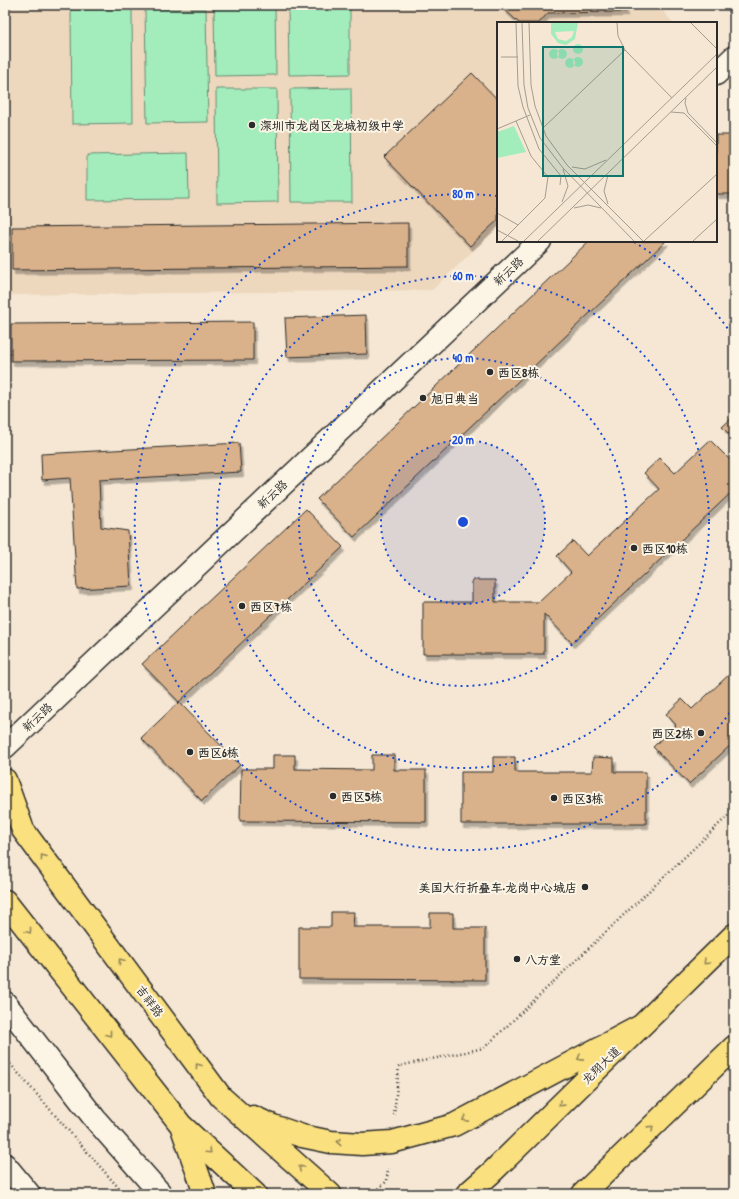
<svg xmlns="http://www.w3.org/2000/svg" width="739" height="1199" font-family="'Patrick Hand','LXGW WenKai TC',sans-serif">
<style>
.built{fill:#edd7bd}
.green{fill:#a3edbc;stroke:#678c74}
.building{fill:#d9b18a;stroke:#2b2b2b;filter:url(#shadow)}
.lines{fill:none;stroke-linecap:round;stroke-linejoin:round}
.minor-casing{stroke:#2b2b2b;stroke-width:25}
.major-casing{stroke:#2b2b2b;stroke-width:25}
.path{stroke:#2b2b2b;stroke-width:2.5;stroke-dasharray:1 3;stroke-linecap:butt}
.minor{stroke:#fcf5e5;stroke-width:22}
.major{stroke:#fbe080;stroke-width:22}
.oneway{stroke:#938656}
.ring{fill:none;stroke:#1d4ed8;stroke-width:2;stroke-dasharray:2 4}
.poi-dot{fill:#2b2b2b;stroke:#fcf5e5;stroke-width:1.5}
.labels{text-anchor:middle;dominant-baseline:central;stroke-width:4;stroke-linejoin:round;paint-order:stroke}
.poi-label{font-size:12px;font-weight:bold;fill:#2b2b2b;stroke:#fcf5e5;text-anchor:start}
.street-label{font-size:12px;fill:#2b2b2b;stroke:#fcf5e5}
.inset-road{fill:none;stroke:#a49c90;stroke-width:1}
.view{fill:#0f766e;fill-opacity:0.15;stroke:#0f766e;stroke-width:2}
.inset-edge{fill:none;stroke:#2b2b2b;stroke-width:2}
.centre{fill:#1d4ed8;stroke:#fcf5e5;stroke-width:2}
.ring-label{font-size:12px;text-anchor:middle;font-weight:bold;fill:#1d4ed8;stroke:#fcf5e5;stroke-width:4;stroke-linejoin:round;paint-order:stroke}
</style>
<defs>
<filter id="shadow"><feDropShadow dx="2.5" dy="4.5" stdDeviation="0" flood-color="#0004"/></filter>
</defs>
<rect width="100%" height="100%" fill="#f5e7d3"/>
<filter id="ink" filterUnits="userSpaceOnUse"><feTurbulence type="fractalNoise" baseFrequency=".025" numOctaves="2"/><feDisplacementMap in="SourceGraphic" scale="8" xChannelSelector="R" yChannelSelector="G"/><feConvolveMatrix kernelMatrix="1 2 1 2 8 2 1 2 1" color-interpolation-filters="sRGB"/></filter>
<g filter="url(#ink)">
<path class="built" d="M 5,5 L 658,5 L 673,23 L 498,23 L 498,227 L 432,290 L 5,295 Z"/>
<path class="green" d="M 214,5 L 275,5 L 276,75 L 215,76 Z
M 288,5 L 350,5 L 350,74 L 289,75 Z
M 132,9 L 133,123 L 72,124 L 71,10 Z
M 145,9 L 206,9 L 208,122 L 147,123 Z
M 351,88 L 352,202 L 291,202 L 290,89 Z
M 216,89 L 277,89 L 278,202 L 217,203 Z
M 188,153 L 189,199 L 87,200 L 87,155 Z"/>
<path class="building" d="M 500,5 L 625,5 L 625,12 L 548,13 L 539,23 L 519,23 Z
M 472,73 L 498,100 L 498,220 L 470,246 L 384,157 Z
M 716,135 L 734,135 L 734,195 L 733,194 L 716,194 Z
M 408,223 L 408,266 L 12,270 L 12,227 Z
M 589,241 L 666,241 L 354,537 L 317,499 Z
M 366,315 L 367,354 L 287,357 L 285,318 Z
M 253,322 L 253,360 L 11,361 L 11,324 Z
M 734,416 L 734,439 L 722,427 Z
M 710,440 L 734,464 L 734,490 L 572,643 L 544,614 L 544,654 L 423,654 L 423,602 L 472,602 L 472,580 L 495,580 L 495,602 L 539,602 L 571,572 L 557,556 L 573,541 L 587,556 L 659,489 L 644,473 L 660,458 L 675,473 Z
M 239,443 L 241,472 L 99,480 L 101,527 L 128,531 L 131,586 L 77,589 L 70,478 L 42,480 L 41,454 Z
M 306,509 L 343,547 L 179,702 L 142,664 Z
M 734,670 L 734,742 L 689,784 L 653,747 L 676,725 L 666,714 L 682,699 L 692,709 Z
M 179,702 L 240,765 L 202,801 L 141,738 Z
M 273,755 L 295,755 L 295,769 L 372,770 L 372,755 L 394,755 L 394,770 L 426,770 L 426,822 L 240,821 L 241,769 L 273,769 Z
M 493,757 L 515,757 L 515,772 L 592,772 L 593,757 L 614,758 L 614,772 L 646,772 L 646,824 L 461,824 L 461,772 L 493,772 Z
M 331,912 L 354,912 L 353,927 L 430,927 L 430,913 L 453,913 L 453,928 L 485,928 L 485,980 L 299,979 L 299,927 L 331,927 Z"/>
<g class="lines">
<defs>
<path id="minor" d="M 716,74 L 734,57
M 5,747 L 540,241
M 5,1003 L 95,1119 L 161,1194
M 5,1165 L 29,1194"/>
<path id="major" d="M 5,780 L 23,830 L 221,1097 L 330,1194
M 5,901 L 181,1125 L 255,1194
M 253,1117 L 273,1126 L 302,1136 L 331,1142 L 362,1144 L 392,1142 L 454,1125 L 639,1027
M 182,1128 L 205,1194
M 467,1194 L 491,1173 L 734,935
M 583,1194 L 734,1047"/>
</defs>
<use href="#minor" class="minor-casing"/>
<use href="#major" class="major-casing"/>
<path class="path" d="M 5,1058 L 124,1194
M 394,1115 L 399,1066 L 484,1048 L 734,810
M 373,1194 L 387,1181 L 388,1168"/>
<use href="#minor" class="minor"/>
<use href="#major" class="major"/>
</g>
<defs><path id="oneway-chevron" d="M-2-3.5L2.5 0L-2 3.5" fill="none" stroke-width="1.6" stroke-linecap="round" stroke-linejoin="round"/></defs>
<g class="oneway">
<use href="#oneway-chevron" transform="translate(43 857) rotate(-127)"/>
<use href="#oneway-chevron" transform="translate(29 931) rotate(52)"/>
<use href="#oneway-chevron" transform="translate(121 961) rotate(-127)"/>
<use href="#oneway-chevron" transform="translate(706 962) rotate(136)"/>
<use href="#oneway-chevron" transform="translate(109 1034) rotate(52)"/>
<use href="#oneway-chevron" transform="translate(580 1058) rotate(152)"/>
<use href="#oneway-chevron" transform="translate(198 1066) rotate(-127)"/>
<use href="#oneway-chevron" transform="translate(561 1104) rotate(136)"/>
<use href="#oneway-chevron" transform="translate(465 1119) rotate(152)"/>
<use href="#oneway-chevron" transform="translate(651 1128) rotate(-44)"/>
<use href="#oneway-chevron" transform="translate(339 1142) rotate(-177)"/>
<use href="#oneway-chevron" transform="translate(209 1151) rotate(43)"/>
<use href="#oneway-chevron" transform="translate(301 1168) rotate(-138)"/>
</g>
</g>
<circle cx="463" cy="522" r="82" fill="#1d4ed8" fill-opacity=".12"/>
<g class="ring">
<circle cx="463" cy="522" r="82"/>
<circle cx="463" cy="522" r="164"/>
<circle cx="463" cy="522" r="246"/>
<path d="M733 708A328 328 0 1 1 497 196M634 242A328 328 0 0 1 733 336"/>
</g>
<g class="poi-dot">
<circle cx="252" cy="125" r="4"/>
<circle cx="490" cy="372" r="4"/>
<circle cx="423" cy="398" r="4"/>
<circle cx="634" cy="548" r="4"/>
<circle cx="242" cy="606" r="4"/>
<circle cx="701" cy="733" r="4"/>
<circle cx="190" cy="752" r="4"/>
<circle cx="333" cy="796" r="4"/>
<circle cx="554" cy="798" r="4"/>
<circle cx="585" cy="887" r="4"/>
<circle cx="517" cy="959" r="4"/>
</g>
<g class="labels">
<g class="poi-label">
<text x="260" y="125">深圳市龙岗区龙城初级中学</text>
<text x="498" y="372">西区8栋</text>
<text x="431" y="398">旭日典当</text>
<text x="642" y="548">西区10栋</text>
<text x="250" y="606">西区7栋</text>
<text x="693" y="733" text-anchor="end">西区2栋</text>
<text x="198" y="752">西区6栋</text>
<text x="341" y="796">西区5栋</text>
<text x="562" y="798">西区3栋</text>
<text x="577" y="887" text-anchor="end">美国大行折叠车·龙岗中心城店</text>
<text x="525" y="959">八方堂</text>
</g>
<g class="street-label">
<text transform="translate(508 271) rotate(-43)">新云路</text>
<text transform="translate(272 494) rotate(-43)">新云路</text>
<text transform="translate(37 717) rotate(-43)">新云路</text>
<text transform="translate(150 1001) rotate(53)">吉祥路</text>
<text transform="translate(601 1065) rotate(-44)">龙翔大道</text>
</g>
</g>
<g transform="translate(497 22)">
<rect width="220" height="220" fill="#f5e7d3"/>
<path d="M 54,1 L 81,1 L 78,17 L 69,23 L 61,21 L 54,12 ZM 77,9 L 75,15 L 69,19 L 61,17 L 58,10 ZM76 27a5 5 0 1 1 10 0a5 5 0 1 1-10 0ZM52 32a5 5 0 1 1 10 0a5 5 0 1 1-10 0ZM60 32a5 5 0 1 1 10 0a5 5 0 1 1-10 0ZM76 40a5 5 0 1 1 10 0a5 5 0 1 1-10 0ZM68 41a5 5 0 1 1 10 0a5 5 0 1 1-10 0ZM 17,104 L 29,130 L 0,136 L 0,110 Z" fill="#a3edbc" fill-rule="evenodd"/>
<path class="inset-road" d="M 19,1 L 21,64 L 26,85 L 42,127 L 64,154 L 63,163M 25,1 L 27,63 L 31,86 L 43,116 L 66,146 L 137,219M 32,1 L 34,63 L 38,84 L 49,114 L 70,143 L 146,219M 120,1 L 121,14 L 128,28 L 175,76M 194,1 L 220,27M 4,35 L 21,35M 189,76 L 188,81 L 191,91 L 220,121M 174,90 L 187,91 L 220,124M 46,106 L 128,28M 0,107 L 33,93M 75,145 L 88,147 L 109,138M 65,180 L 71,164 L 66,147M 111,182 L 107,169 L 111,153M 77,186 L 91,183 L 104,186M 0,191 L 21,203M 0,208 L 21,219M 5,219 L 48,176 L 51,155 L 34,134 L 19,99M 27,219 L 220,32M 41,219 L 220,45M 147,219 L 220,152M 196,219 L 220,197"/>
<path class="view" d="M 46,25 L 126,25 L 126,154 L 46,154 Z"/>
<rect width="220" height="220" class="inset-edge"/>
</g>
<circle cx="463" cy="522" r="6" class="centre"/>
<g class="ring-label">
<text x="463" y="198">80 m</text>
<text x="463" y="280">60 m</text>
<text x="463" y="362">40 m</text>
<text x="463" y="444">20 m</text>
</g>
<rect width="739" height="1199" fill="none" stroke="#fcf5e5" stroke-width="20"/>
<rect x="10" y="10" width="719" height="1179" fill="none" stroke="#2b2b2b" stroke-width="1.5" filter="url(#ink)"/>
</svg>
